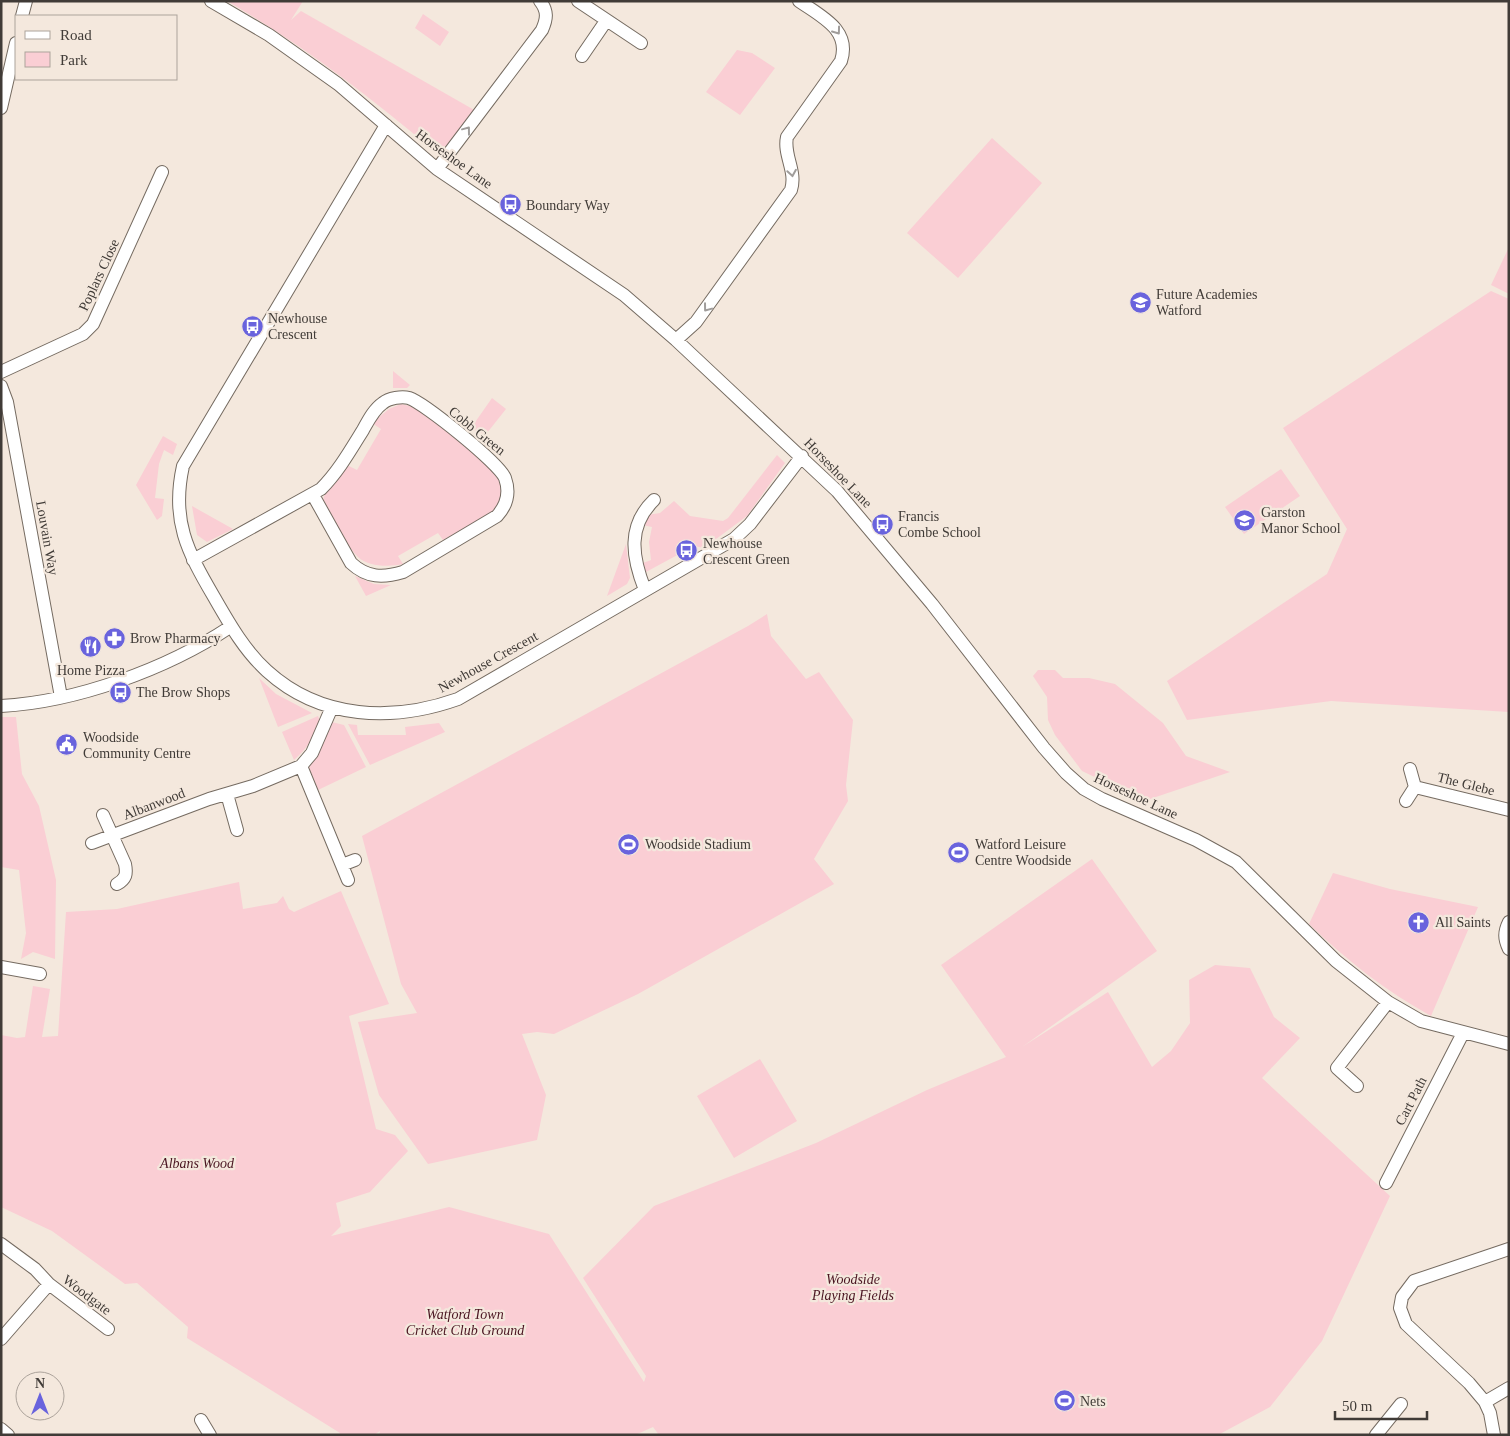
<svg xmlns="http://www.w3.org/2000/svg" width="1510" height="1436" font-family="'Times New Roman',serif">
<style>
.green{fill:#faced4}
.lines{fill:none;stroke-linecap:round;stroke-linejoin:round}
.minor-casing{stroke:#756b61;stroke-width:14}
.minor{stroke:#fff;stroke-width:12}
.oneway{stroke:#a09d9b}
.labels{text-anchor:middle;dominant-baseline:central;stroke-width:4.5;stroke-linejoin:round;paint-order:stroke}
.street-label{font-size:14px;fill:#403b37;stroke:#f4e8dd}
.poi-label{font-size:14px;fill:#403b37;stroke:#f4e8dd;text-anchor:start}
.park-label{font-size:14px;font-style:italic;fill:#4a1521;stroke:#f4e8dd}
</style>
<rect width="100%" height="100%" fill="#f4e8dd"/>
<path class="green" d="M 227,1 L 303,1 L 291,20 L 301,11 L 476,111 C 464,125 452,149 433,150 C 368,95 301,44 227,1 Z
M 423,14 L 449,32 L 440,46 L 415,28 Z
M 737,50 L 752,53 L 775,68 L 740,115 L 706,92 Z
M 992,138 L 1042,183 L 958,278 L 907,233 Z
M 1509,247 L 1509,294 L 1491,285 Z
M 1491,291 L 1509,299 L 1509,712 L 1331,701 L 1187,720 L 1167,681 L 1327,574 L 1347,529 L 1283,428 Z
M 393,371 L 410,385 L 407,388 L 393,388 Z
M 492,398 L 506,409 L 483,438 L 471,428 Z
M 401,404 L 414,407 L 490,464 L 504,488 L 497,510 L 443,540 L 438,533 L 398,556 L 403,564 C 390,567 368,567 358,557 C 347,546 330,515 323,500 L 325,493 L 347,465 L 357,470 L 381,429 L 372,423 L 389,409 Z
M 163,436 L 177,444 L 173,455 L 164,450 L 159,464 L 155,498 L 164,499 L 162,516 L 157,520 L 136,485 Z
M 777,455 L 785,463 L 747,516 L 704,548 L 694,546 L 646,572 L 643,563 L 651,560 L 649,542 L 652,527 L 642,525 L 647,515 L 660,513 L 674,501 L 690,516 L 723,521 L 728,518 Z
M 1281,469 L 1300,496 L 1244,534 L 1225,507 Z
M 192,506 L 233,529 L 207,542 L 197,535 Z
M 626,544 L 630,578 L 627,584 L 607,596 Z
M 355,576 L 374,584 L 391,585 L 366,596 Z
M 767,614 L 771,636 L 806,679 L 819,672 L 853,720 L 846,785 L 848,801 L 814,859 L 834,884 L 638,994 L 554,1034 L 537,1032 L 522,1034 L 546,1095 L 537,1140 L 428,1164 L 379,1095 L 358,1022 L 417,1013 L 401,984 L 362,836 L 748,626 Z
M 1038,670 L 1055,670 L 1063,678 L 1089,678 L 1115,684 L 1163,723 L 1186,756 L 1230,772 L 1150,799 L 1107,783 L 1082,771 L 1055,735 L 1048,720 L 1047,697 L 1033,676 Z
M 259,678 L 276,694 L 312,713 L 278,727 Z
M 318,716 L 320,721 C 314,737 307,749 294,760 L 282,732 Z
M 1,717 L 16,717 L 22,774 L 39,806 L 56,880 L 55,959 L 33,952 L 21,959 L 26,933 L 19,870 L 1,867 Z
M 332,722 L 344,725 L 366,767 L 318,790 L 309,768 Z
M 439,723 L 445,732 L 370,765 L 348,724 L 357,725 L 358,735 L 406,735 L 405,727 Z
M 1092,859 L 1157,951 L 1022,1047 L 1108,992 L 1152,1067 L 1171,1051 L 1190,1023 L 1189,980 L 1215,965 L 1250,968 L 1274,1017 L 1300,1038 L 1262,1078 L 1390,1196 L 1322,1341 L 1270,1407 L 1218,1435 L 659,1435 L 653,1427 L 635,1435 L 379,1435 L 380,1431 L 374,1435 L 339,1435 L 340,1433 L 187,1338 L 188,1327 L 137,1283 L 125,1284 L 52,1231 L 1,1207 L 1,1035 L 17,1038 L 25,1037 L 33,986 L 50,989 L 42,1037 L 58,1036 L 66,912 L 117,909 L 239,882 L 243,909 L 277,903 L 283,896 L 289,909 L 294,912 L 341,891 L 389,1004 L 349,1016 L 376,1129 L 395,1135 L 408,1151 L 370,1192 L 336,1203 L 341,1226 L 331,1236 L 449,1207 L 549,1234 L 644,1382 L 646,1376 L 583,1278 L 654,1206 L 816,1143 L 927,1090 L 1006,1057 L 941,965 Z
M 1333,873 L 1390,889 L 1478,907 L 1431,1016 C 1386,991 1346,960 1309,924 Z
M 760,1059 L 797,1121 L 734,1158 L 697,1096 Z"/>
<g class="lines">
<defs>
<path id="minor" d="M 211,1 L 269,35 L 338,84 L 437,169 L 624,295 L 676,340 L 837,491 L 932,604 L 1044,748 L 1066,773 L 1084,789 L 1102,799 L 1196,840 L 1236,862 L 1336,961 L 1388,1002 L 1421,1021 L 1509,1044
M 578,1 L 641,43
M 22,16 L 26,1
M 582,56 L 606,21
M 1,108 L 16,43
M 386,125 L 183,466 C 171,520 187,551 214,597 C 229,623 244,650 267,671 C 321,720 393,722 458,699 L 734,539 L 750,524 L 802,456
M 437,169 L 542,30 C 547,19 548,11 540,1
M 676,340 L 696,322 L 791,190 C 797,171 783,155 787,137 L 841,61 C 851,30 822,17 799,1
M 1,372 L 83,334 L 93,324 L 162,172
M 1,386 L 7,402 L 61,697
M 193,560 L 321,489 C 338,472 350,451 363,430 C 368,421 374,409 383,403 C 389,398 402,396 409,398 C 424,403 499,463 505,478 C 510,492 507,505 497,516 L 403,572 C 383,578 367,578 351,563 L 313,495
M 645,590 C 632,557 627,526 654,500
M 1,706 C 76,702 167,669 230,627
M 301,766 L 348,880
M 1410,769 L 1415,787 L 1509,810
M 227,794 L 237,830
M 1406,801 L 1415,787
M 103,815 L 125,864 C 127,874 126,879 117,884
M 92,843 L 209,799 L 253,786 L 301,766 L 312,753 L 332,707
M 342,865 L 355,860
M 1509,922 C 1504,932 1504,939 1509,949
M 1,967 L 40,974
M 1357,1086 L 1337,1068 L 1388,1002
M 1386,1183 L 1463,1033
M 1,1244 L 35,1269 L 49,1284 L 108,1329
M 1,1339 L 49,1284
M 1485,1402 L 1509,1388
M 201,1420 L 210,1435
M 1,1429 L 8,1435
M 1376,1435 L 1401,1404
M 1494,1435 L 1490,1413 L 1485,1402 L 1469,1383 L 1406,1324 L 1400,1308 L 1402,1297 L 1414,1281 L 1509,1249"/>
</defs>
<use href="#minor" class="minor-casing"/>
<use href="#minor" class="minor"/>
</g>
<defs><path id="oneway-chevron" d="M-2-3.5L2.5 0L-2 3.5" fill="none" stroke-width="1.6" stroke-linecap="round" stroke-linejoin="round" transform="scale(1.25)"/></defs>
<g class="oneway">
<use href="#oneway-chevron" transform="translate(837 31) rotate(54)"/>
<use href="#oneway-chevron" transform="translate(467 130) rotate(-53)"/>
<use href="#oneway-chevron" transform="translate(792 173) rotate(81)"/>
<use href="#oneway-chevron" transform="translate(707 308) rotate(127)"/>
</g>
<defs>
<symbol id="bus-disc" viewBox="-11 -11 22 22"><circle r="9.5" fill="#6963dd" stroke="#f4e8dd"/><path d="M-5-6H5V4H4V6H2V4H-2V6H-4V4H-5ZM-3.5-4V0h7V-4ZM-3.5 1.2v1.5H-2V1.2ZM2 1.2v1.5H3.5V1.2Z" fill="#fff"/></symbol>
<symbol id="school-disc" viewBox="-11 -11 22 22"><circle r="9.5" fill="#6963dd" stroke="#f4e8dd"/><path d="M0-5L7-2L0 1L-7-2ZM-4 1L0 2.5L4 1V4Q0 6-4 4Z" fill="#fff"/></symbol>
<symbol id="pharmacy-disc" viewBox="-11 -11 22 22"><circle r="9.5" fill="#6963dd" stroke="#f4e8dd"/><path d="M-2-6h4v4h4v4h-4v4h-4v-4h-4v-4h4Z" fill="#fff"/></symbol>
<symbol id="restaurant-disc" viewBox="-11 -11 22 22"><circle r="9.5" fill="#6963dd" stroke="#f4e8dd"/><path d="M-5-6h1v4h1v-4h1v4h1v-4h1v5L-1.5 .5V6h-2V.5L-5-1ZM5-6V6H3V1.5H1.5Q1.5-4 5-6Z" fill="#fff"/></symbol>
<symbol id="civic-disc" viewBox="-11 -11 22 22"><circle r="9.5" fill="#6963dd" stroke="#f4e8dd"/><path d="M-.6-6.5H3V-4.5H.6V-3L4-1V1h2V6H-6V1h2V-1L-.6-3ZM-1.2 2.5V6h2.4V2.5Z" fill="#fff"/></symbol>
<symbol id="stadium-disc" viewBox="-11 -11 22 22"><circle r="9.5" fill="#6963dd" stroke="#f4e8dd"/><path d="M0-5a6.5 5 0 1 0 0 10a6.5 5 0 1 0 0-10ZM-3.5-1.8h7v3.6h-7Z" fill="#fff"/></symbol>
<symbol id="church-disc" viewBox="-11 -11 22 22"><circle r="9.5" fill="#6963dd" stroke="#f4e8dd"/><path d="M-1.2-6h2.4v3.5h3.3v2.4h-3.3V6h-2.4V-.1h-3.3v-2.4h3.3Z" fill="#fff"/></symbol>
</defs>
<g fill-rule="evenodd">
<use href="#bus-disc" x="498" y="192" width="25" height="25"/>
<use href="#school-disc" x="1128" y="290" width="25" height="25"/>
<use href="#bus-disc" x="240" y="314" width="25" height="25"/>
<use href="#school-disc" x="1232" y="508" width="25" height="25"/>
<use href="#bus-disc" x="870" y="512" width="25" height="25"/>
<use href="#bus-disc" x="674" y="538" width="25" height="25"/>
<use href="#pharmacy-disc" x="102" y="626" width="25" height="25"/>
<use href="#restaurant-disc" x="78" y="634" width="25" height="25"/>
<use href="#bus-disc" x="108" y="680" width="25" height="25"/>
<use href="#civic-disc" x="54" y="732" width="25" height="25"/>
<use href="#stadium-disc" x="616" y="832" width="25" height="25"/>
<use href="#stadium-disc" x="946" y="840" width="25" height="25"/>
<use href="#church-disc" x="1406" y="910" width="25" height="25"/>
<use href="#stadium-disc" x="1052" y="1388" width="25" height="25"/>
</g>
<g class="labels">
<g class="street-label">
<text transform="translate(454 159) rotate(36)">Horseshoe Lane</text>
<text transform="translate(99 275) rotate(-65)">Poplars Close</text>
<text transform="translate(477 431) rotate(39)">Cobb Green</text>
<text transform="translate(838 473) rotate(46)">Horseshoe Lane</text>
<text transform="translate(47 538) rotate(80)">Louvain Way</text>
<text transform="translate(488 662) rotate(-29)">Newhouse Crescent</text>
<text transform="translate(1466 784) rotate(14)">The Glebe</text>
<text transform="translate(1136 796) rotate(25)">Horseshoe Lane</text>
<text transform="translate(154 804) rotate(-21)">Albanwood</text>
<text transform="translate(1411 1101) rotate(-63)">Cart Path</text>
<text transform="translate(87 1295) rotate(37)">Woodgate</text>
</g>
<g class="poi-label">
<text x="526" y="205">Boundary Way</text>
<text x="1156" y="294">Future Academies<tspan x="1156" dy="16">Watford</tspan></text>
<text x="268" y="318">Newhouse<tspan x="268" dy="16">Crescent</tspan></text>
<text x="1261" y="512">Garston<tspan x="1261" dy="16">Manor School</tspan></text>
<text x="898" y="516">Francis<tspan x="898" dy="16">Combe School</tspan></text>
<text x="703" y="543">Newhouse<tspan x="703" dy="16">Crescent Green</tspan></text>
<text x="130" y="638">Brow Pharmacy</text>
<text x="91" y="670" text-anchor="middle">Home Pizza</text>
<text x="136" y="692">The Brow Shops</text>
<text x="83" y="737">Woodside<tspan x="83" dy="16">Community Centre</tspan></text>
<text x="645" y="844">Woodside Stadium</text>
<text x="975" y="844">Watford Leisure<tspan x="975" dy="16">Centre Woodside</tspan></text>
<text x="1435" y="922">All Saints</text>
<text x="1080" y="1401">Nets</text>
</g>
<g class="park-label">
<text x="197" y="1163">Albans Wood</text>
<text x="853" y="1279">Woodside<tspan x="853" dy="16">Playing Fields</tspan></text>
<text x="465" y="1314">Watford Town<tspan x="465" dy="16">Cricket Club Ground</tspan></text>
</g>
</g>
<rect width="1510" height="1436" fill="none" stroke="#403b37" stroke-width="5"/>
<rect x="15" y="15" width="162" height="65" fill="#f4e8dd" stroke="#aca39b"/>
<rect x="25" y="31" width="25" height="8" fill="#ffffff" stroke="#aca39b"/>
<text x="60" y="40" font-size="15" fill="#403b37">Road</text>
<rect x="25" y="52" width="25" height="15" fill="#faced4" stroke="#aca39b"/>
<text x="60" y="65" font-size="15" fill="#403b37">Park</text>
<g transform="translate(40 1396)"><circle r="24" fill="#f4e8dd" stroke="#aca39b"/>
<path d="M0-4L9 19L0 12L-9 19Z" fill="#6963dd"/>
<text y="-8" font-size="14" font-weight="bold" text-anchor="middle" fill="#403b37">N</text>
</g>
<path d="M1335 1411v8h92v-8" fill="none" stroke="#403b37" stroke-width="2.5"/>
<text x="1342" y="1411" font-size="15" fill="#403b37" stroke="#f4e8dd" stroke-width="4" paint-order="stroke">50 m</text>
</svg>
